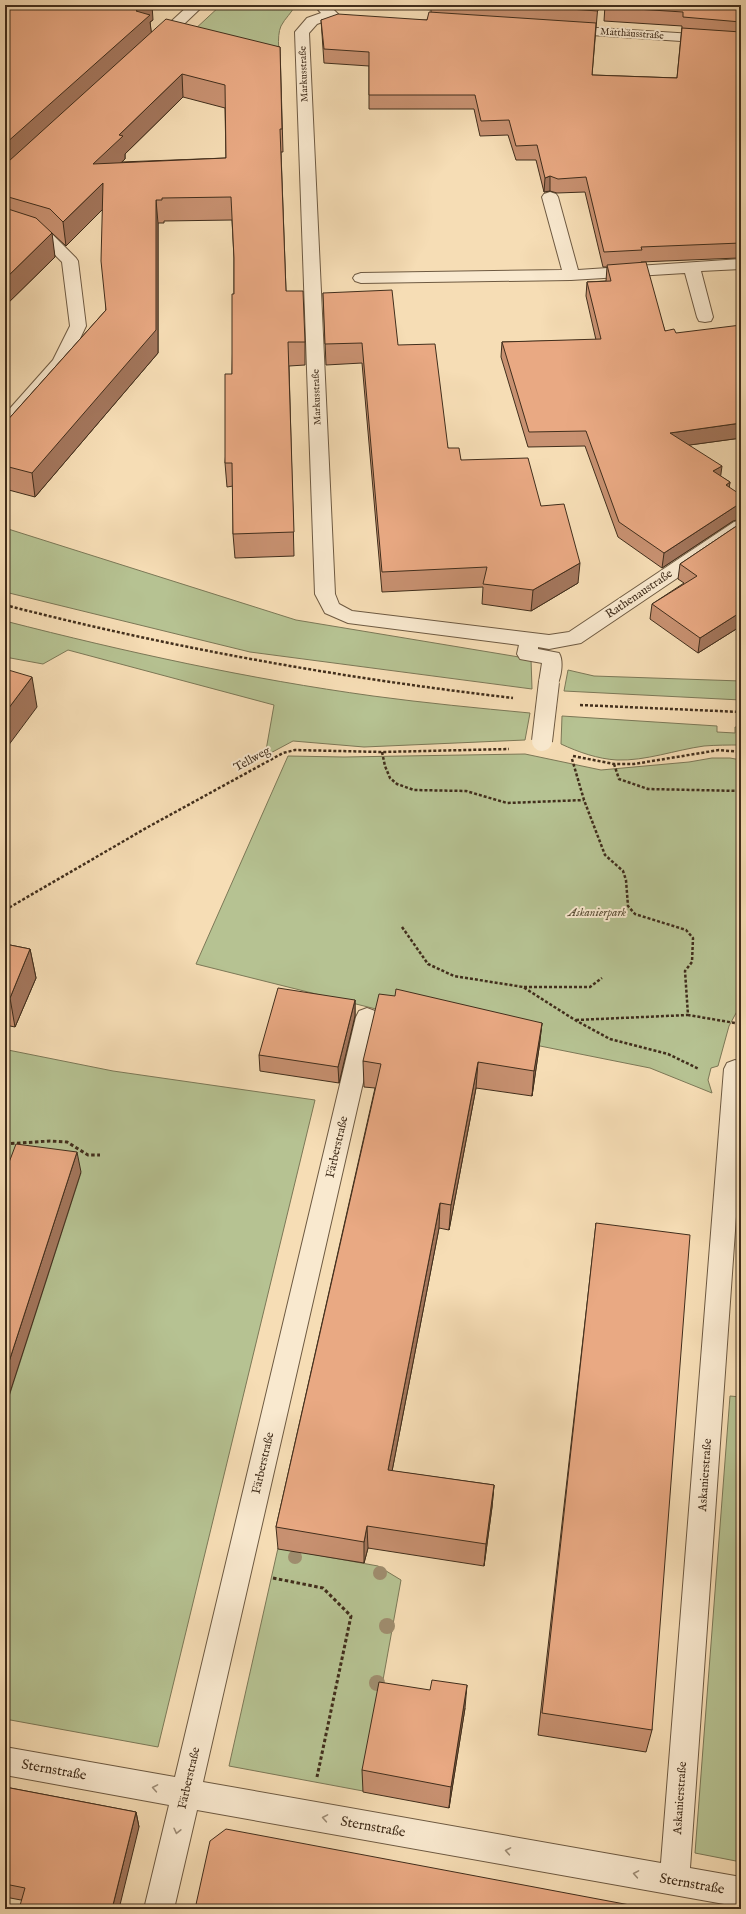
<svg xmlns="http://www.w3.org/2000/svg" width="746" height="1914" font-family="'IM FELL English',serif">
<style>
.green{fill:#b6c292;stroke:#7c7857}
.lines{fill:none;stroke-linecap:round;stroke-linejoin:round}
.minor-casing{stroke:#6e5a42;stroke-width:2}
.path-far1{stroke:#412e1c;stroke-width:2.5;stroke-dasharray:3 2;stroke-linecap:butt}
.path{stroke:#412e1c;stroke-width:3;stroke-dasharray:3.5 2.5;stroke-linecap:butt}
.minor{fill:#f9e9cf;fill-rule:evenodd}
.minor-bridge-casing{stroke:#6e5a42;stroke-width:22;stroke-linecap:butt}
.minor-bridge{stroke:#f9e9cf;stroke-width:20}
.tree{fill:#9f8d6e}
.wall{fill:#c89171;stroke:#412e1c;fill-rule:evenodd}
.shaded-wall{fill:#a3765c;stroke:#412e1c}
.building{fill:#e9a983;stroke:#412e1c;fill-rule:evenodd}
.oneway{stroke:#9d8c76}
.labels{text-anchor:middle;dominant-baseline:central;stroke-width:4;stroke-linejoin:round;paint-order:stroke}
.far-street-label{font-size:10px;fill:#412e1c;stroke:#f9e9cf}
.street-label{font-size:12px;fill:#412e1c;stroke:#f9e9cf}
.park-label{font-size:12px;font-style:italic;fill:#584c34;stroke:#f9e9cf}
.near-street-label{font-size:14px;fill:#412e1c;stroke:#f9e9cf}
</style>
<rect width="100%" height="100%" fill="#f6ddb5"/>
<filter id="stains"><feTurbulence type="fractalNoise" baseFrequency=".005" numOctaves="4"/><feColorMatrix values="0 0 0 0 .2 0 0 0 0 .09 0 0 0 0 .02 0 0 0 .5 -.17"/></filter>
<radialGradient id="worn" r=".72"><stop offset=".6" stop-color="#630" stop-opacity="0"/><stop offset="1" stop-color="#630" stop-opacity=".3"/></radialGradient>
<path class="green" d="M 221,5 L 295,5 C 292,13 285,18 281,26 C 276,37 280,57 280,70 L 179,44 Z
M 361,5 L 434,5 L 433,10 Z
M 5,528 L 296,620 L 531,659 L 532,689 L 250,652 L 5,592 Z
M 5,621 C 126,652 249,679 373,696 C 425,703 477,708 530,713 L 525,740 L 364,747 L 293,741 L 265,756 L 274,705 L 68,650 L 43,664 L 5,657 Z
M 568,670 L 594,676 L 741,681 L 741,700 L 564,691 Z
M 562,716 L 717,726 L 717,732 L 735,733 L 735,727 L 741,727 L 741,745 C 729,745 716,745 704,746 C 675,750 646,761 617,760 C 598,759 578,752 561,744 Z
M 525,754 L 601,770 L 689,762 L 712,758 L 730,758 L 741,760 L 741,1004 L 729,1026 L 718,1066 L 711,1068 L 708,1080 L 712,1093 L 650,1068 L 540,1046 L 396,1014 L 196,964 L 288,756 L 344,757 Z
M 8,1050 L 113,1071 L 315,1100 L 158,1747 L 5,1719 L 5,1409 L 81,1173 L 5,1161 L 5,1058 Z
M 730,1396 L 741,1397 L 741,1862 L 695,1853 Z
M 278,1548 L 378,1566 L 401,1580 L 363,1791 L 229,1766 Z"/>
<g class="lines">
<defs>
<path id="minor" d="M 189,5 L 204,5 L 162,45 L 152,45 L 150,42 L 152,39 Z
M 314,5 L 329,5 L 338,14 L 336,17 L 317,24 L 309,33 L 335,594 L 339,604 L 352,611 L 549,635 L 569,632 L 734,522 L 741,520 L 741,535 L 581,643 L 549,649 L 538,647 L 538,649 L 559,653 C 564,661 561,679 556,687 L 549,689 L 542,687 L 539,682 L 542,663 L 520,659 L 517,654 L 519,645 L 348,623 L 325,613 L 315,594 L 295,32 L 307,18 L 321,13 Z
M 566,26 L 741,37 L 741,45 L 561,33 L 559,30 L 561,27 Z
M 550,192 L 556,194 L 558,197 L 578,270 L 741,259 L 741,269 L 701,271 L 713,317 L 711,321 L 705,322 L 699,321 L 697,317 L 685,273 L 571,280 L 361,283 L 355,281 L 353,278 L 355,275 L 361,273 L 562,270 L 542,197 L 544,194 Z
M 5,219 L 52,234 L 76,258 L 78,261 L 86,326 L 67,366 L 11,429 L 5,430 L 5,414 L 53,360 L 70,326 L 62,262 L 40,240 L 5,229 Z
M 367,1008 L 375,1011 L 378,1017 L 203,1782 L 661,1863 L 724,1069 L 727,1063 L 735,1060 L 741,1062 L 741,1146 L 690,1868 L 741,1877 L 741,1907 L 197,1810 L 174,1909 L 144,1909 L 169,1805 L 5,1775 L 5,1747 L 175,1777 L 356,1017 L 359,1011 Z"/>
</defs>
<use href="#minor" class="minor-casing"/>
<path class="path-far1" d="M 5,605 C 172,648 341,678 513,698
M 580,705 L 741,712
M 382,752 L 385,766 L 390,778 L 397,784 L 414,790 L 466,791 L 507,803 L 584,800
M 573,756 L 614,764 L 634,764 L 719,750 L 741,752
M 572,759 L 584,800 L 605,855 L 623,871 L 626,880 L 628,906 L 635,914 L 686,930 L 693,938 L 692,962 L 685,971 L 688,1015 L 741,1024
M 614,764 L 619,779 L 648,789 L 741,791
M 5,910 L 148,827 L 283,753 L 295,750 L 382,752 L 509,749
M 402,927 L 428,964 L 454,976 L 523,987 L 575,1020 L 610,1039 L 668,1054 L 699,1069
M 524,987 L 590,987 L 602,978
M 576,1020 L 688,1015"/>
<path class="path" d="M 5,1144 L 50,1141 L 67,1142 L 88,1155 L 100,1155
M 273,1578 L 323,1588 L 351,1616 L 317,1777"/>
<use href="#minor" class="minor"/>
<defs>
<path id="minor-bridge" d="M 542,741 L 549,682"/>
</defs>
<use href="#minor-bridge" class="minor-bridge-casing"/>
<use href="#minor-bridge" class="minor-bridge"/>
</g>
<g class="tree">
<circle cx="295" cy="1557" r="7"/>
<circle cx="380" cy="1573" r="7"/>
<circle cx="387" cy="1626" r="8"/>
<circle cx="377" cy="1683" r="8"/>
</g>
<path class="wall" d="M 5,5 L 153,20 L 150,22 L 151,32 L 280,47 L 283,152 L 281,152 L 286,291 L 305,342 L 305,365 L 289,366 L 294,556 L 235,558 L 233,534 L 233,486 L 227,487 L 225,463 L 232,374 L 234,294 L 234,258 L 232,220 L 164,221 L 164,223 L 158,223 L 158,353 L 35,497 L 5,489 L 5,423 L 106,310 L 103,209 L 66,246 L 52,233 L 50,232 L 55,257 L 5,306 ZM 183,97 L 225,108 L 226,158 L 121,162 L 125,159 L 125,154 Z
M 431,5 L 598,5 L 592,75 L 677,78 L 682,26 L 604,21 L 605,5 L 741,5 L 741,285 L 737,271 L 738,258 L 641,262 L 641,263 L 665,331 L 676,333 L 741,438 L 689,445 L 720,476 L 730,482 L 729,487 L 733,521 L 662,568 L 618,537 L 585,446 L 528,447 L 501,357 L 502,342 L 596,340 L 586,296 L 587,282 L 606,281 L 607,267 L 603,267 L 585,192 L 557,193 L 550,191 L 544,192 L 536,160 L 516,160 L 508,135 L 480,136 L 474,109 L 369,109 L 369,66 L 324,63 L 322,34 L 321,20 L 427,20 L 431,12 Z
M 323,293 L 398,345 L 448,448 L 461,460 L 541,506 L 578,583 L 531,611 L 482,604 L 483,587 L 382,592 L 362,363 L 326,365 Z
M 741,523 L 741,626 L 698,653 L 650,619 L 652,604 L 684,583 L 678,579 L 680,564 Z
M 5,944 L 30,949 L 36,978 L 15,1027 L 5,1025 Z
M 355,1000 L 355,1016 L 339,1083 L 260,1071 L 259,1055 Z
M 542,1023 L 539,1048 L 532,1096 L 476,1088 L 449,1230 L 439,1228 L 392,1471 L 494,1485 L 492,1507 L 484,1566 L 368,1548 L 364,1563 L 278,1549 L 276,1527 L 375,1088 L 364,1087 L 363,1061 Z
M 596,1223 L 652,1730 L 646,1752 L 538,1735 L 593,1251 Z
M 430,1690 L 465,1708 L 449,1808 L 363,1792 L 362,1770 Z
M 5,1787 L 136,1812 L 139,1827 L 21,1900 L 5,1897 Z"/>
<path class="shaded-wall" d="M 134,5 L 152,5 L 153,20 L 150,22 L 152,37 L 5,170 L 5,144 Z
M 182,74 L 183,97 L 125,154 L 125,159 L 95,187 L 93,164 L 119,135 Z
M 550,176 L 550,191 L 544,192 L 545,178 Z
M 103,183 L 106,206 L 66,246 L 63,222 Z
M 156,200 L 158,223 L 158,353 L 35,497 L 32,473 Z
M 52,233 L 55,257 L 5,306 L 5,279 Z
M 741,423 L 741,438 L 668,448 L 670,433 Z
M 722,466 L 720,481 L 713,471 Z
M 730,482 L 728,497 L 726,485 Z
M 741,505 L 741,519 L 733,521 L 662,568 L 664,553 L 736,506 Z
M 580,563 L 578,583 L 531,611 L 533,590 Z
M 741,612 L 741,626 L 698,653 L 700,638 Z
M 32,677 L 37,707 L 5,750 L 5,713 Z
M 30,949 L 36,978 L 15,1027 L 10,998 Z
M 355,1000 L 355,1016 L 339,1083 L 338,1067 Z
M 542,1023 L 539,1048 L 532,1096 L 534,1071 Z
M 478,1062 L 476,1088 L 449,1230 L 451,1205 Z
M 77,1152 L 81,1172 L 5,1408 L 5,1374 Z
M 440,1203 L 439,1228 L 388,1492 L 388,1470 Z
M 494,1485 L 492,1507 L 484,1566 L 486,1544 Z
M 367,1526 L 368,1548 L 364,1563 L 364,1542 Z
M 467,1685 L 465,1708 L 449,1808 L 451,1787 Z
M 136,1812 L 139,1827 L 119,1909 L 112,1909 Z"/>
<path class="building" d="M 5,5 L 143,5 L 136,11 L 150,15 L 5,144 Z
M 513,5 L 598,5 L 598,11 Z
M 605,5 L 741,5 L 741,22 L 683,17 L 683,12 L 605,7 Z
M 429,12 L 596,23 L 592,75 L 677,78 L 682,28 L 741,32 L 741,243 L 641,247 L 642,250 L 604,252 L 586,177 L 558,179 L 550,176 L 545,178 L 537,145 L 516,146 L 509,120 L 481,121 L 475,95 L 369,95 L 369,52 L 324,49 L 321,20 L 338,14 L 427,20 Z
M 166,19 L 280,47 L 282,129 L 280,129 L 286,291 L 303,291 L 305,342 L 288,342 L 294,532 L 233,534 L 232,463 L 225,463 L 225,374 L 232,374 L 232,294 L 234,294 L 234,258 L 231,197 L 162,198 L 162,200 L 156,200 L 156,330 L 32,473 L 5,466 L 5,423 L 106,310 L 101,261 L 103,183 L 63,222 L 50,209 L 5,196 L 5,162 L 9,161 ZM 182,74 L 225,85 L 226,158 L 93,164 L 123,136 L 119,135 Z
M 5,208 L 36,218 L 52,233 L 5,279 Z
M 739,256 L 741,256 L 741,263 Z
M 646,262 L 665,331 L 674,329 L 676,333 L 741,325 L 741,423 L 670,433 L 722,466 L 713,471 L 730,482 L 726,485 L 741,495 L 741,505 L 736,506 L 664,553 L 619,522 L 586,431 L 529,432 L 502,342 L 601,339 L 587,282 L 611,281 L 607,265 Z
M 392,290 L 398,345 L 435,344 L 448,448 L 459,448 L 461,460 L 528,458 L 541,506 L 564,504 L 580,563 L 533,590 L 483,584 L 487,567 L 382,572 L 362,343 L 325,344 L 323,293 Z
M 741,523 L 741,612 L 700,638 L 652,604 L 697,576 L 680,564 Z
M 5,669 L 32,677 L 5,713 Z
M 5,944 L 30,949 L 10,998 L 5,997 Z
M 278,988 L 355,1000 L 338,1067 L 259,1055 Z
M 396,989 L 542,1023 L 534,1071 L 478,1062 L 451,1205 L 440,1203 L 388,1470 L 494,1485 L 486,1544 L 367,1526 L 364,1542 L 276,1527 L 381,1064 L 363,1061 L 379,994 L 395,996 Z
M 16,1144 L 77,1152 L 5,1374 L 5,1173 Z
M 596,1223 L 690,1235 L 652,1730 L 542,1713 Z
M 432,1680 L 467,1685 L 451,1787 L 362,1770 L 379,1682 L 430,1690 Z
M 5,1787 L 136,1812 L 112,1909 L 19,1909 L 25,1888 L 5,1884 Z
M 226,1829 L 651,1909 L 195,1909 L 210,1841 Z"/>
<defs><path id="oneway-chevron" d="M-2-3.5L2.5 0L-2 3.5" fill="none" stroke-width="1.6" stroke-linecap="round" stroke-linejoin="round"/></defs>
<g class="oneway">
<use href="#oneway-chevron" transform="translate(155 1788) rotate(-170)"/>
<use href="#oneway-chevron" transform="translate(325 1818) rotate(-170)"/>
<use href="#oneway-chevron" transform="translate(177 1831) rotate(103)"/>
<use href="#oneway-chevron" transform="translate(508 1851) rotate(-170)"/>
<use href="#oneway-chevron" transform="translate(636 1874) rotate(-170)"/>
</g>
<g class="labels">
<g class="far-street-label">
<text transform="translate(632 34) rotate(4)">Matthäusstraße</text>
<text transform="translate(304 74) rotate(-92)">Markusstraße</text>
<text transform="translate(317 397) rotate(-92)">Markusstraße</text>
</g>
<g class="street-label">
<text transform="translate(639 594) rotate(-34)">Rathenaustraße</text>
<text transform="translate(252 759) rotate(-29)">Tellweg</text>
<text transform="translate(337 1147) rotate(-77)">Färberstraße</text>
<text transform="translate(263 1463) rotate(-77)">Färberstraße</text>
<text transform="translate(705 1475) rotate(-86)">Askanierstraße</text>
<text transform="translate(189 1778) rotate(-77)">Färberstraße</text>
<text transform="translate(680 1798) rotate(-86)">Askanierstraße</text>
</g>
<g class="park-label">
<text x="597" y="912">Askanierpark</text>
</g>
<g class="near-street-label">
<text transform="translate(54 1770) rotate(10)">Sternstraße</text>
<text transform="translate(373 1827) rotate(10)">Sternstraße</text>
<text transform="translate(692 1884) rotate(10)">Sternstraße</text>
</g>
</g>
<rect width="746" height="1914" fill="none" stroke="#f6ddb5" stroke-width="20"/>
<rect x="6" y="6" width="734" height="1902" fill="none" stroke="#412e1c" stroke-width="2"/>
<rect x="10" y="10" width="726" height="1894" fill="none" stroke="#412e1c"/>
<rect width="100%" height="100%" filter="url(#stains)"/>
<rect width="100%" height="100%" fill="url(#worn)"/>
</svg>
